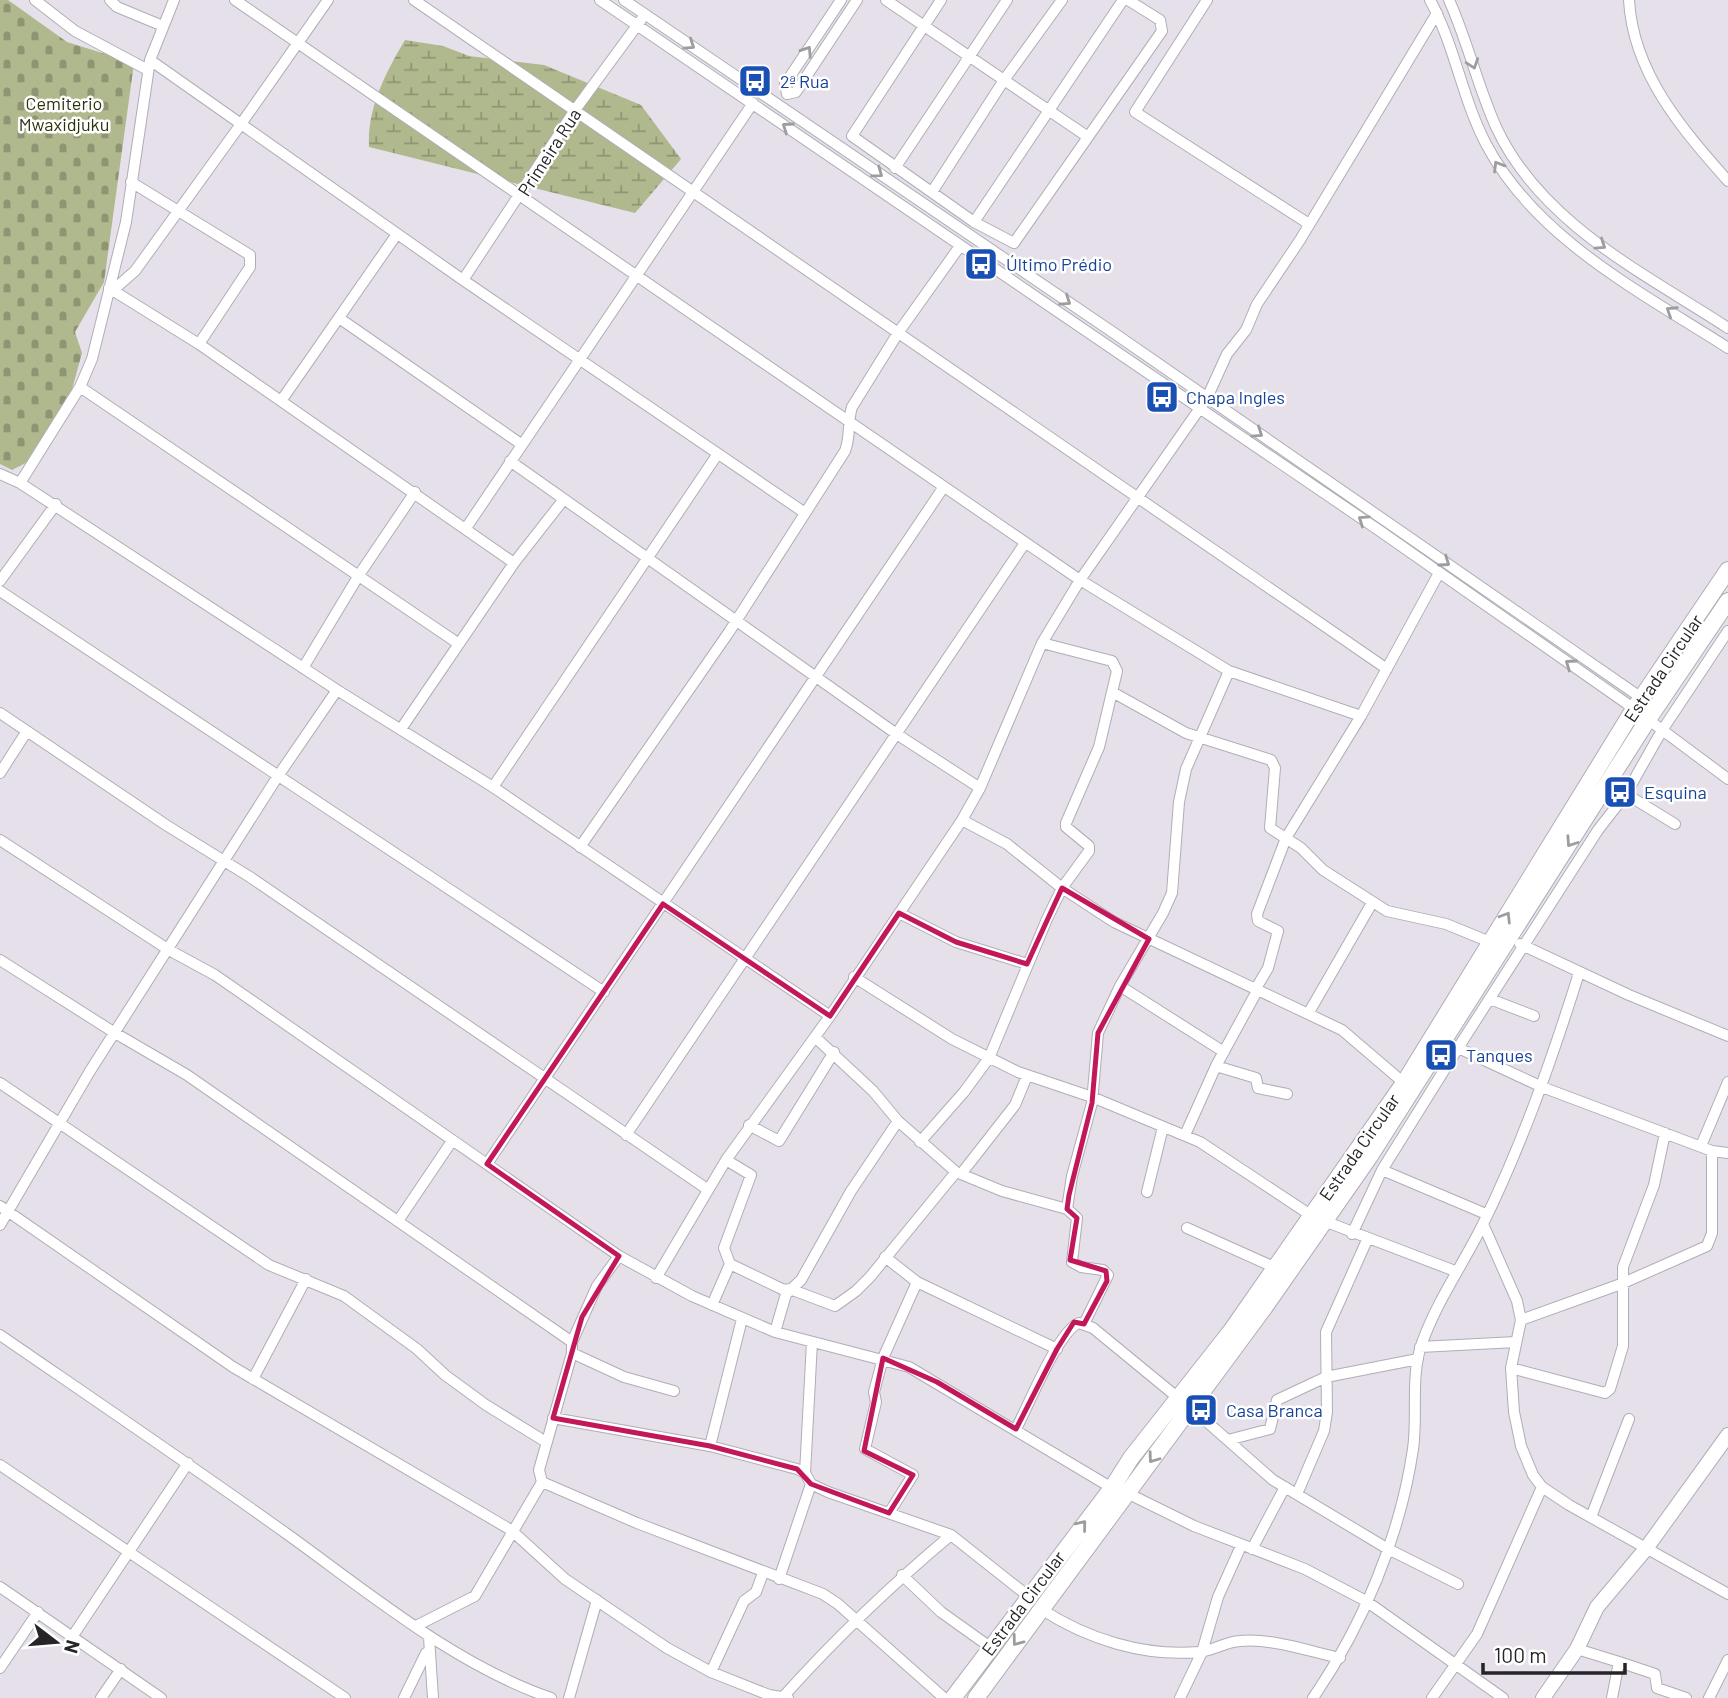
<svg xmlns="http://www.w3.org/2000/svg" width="1728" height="1698" font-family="Barlow,sans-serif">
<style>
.wetland{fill:url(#wetland-marsh)}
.cemetery{fill:url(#cemetery-stones)}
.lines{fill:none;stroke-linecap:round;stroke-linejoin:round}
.street-casing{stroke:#b1adb6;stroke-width:12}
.secondary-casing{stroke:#b1adb6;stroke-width:16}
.primary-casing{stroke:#b1adb6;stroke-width:18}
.street{stroke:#fff;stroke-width:10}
.secondary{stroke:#fff;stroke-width:14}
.primary{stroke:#fff;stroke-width:16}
.oneway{stroke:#9d9c9e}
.marked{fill:none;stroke:#c2185b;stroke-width:5;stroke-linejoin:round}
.labels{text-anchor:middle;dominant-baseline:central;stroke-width:5;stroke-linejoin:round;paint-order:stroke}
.transit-label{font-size:18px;fill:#164399;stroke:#fff;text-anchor:start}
.park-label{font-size:18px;fill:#2d320d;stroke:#fff}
.street-label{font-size:18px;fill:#262427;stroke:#fff}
</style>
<defs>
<pattern id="wetland-marsh" width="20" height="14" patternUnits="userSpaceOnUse" patternTransform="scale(1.75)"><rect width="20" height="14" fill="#b0b88d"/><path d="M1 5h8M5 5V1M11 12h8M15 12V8" fill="none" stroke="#8f9573"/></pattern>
<pattern id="cemetery-stones" width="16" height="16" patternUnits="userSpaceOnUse" patternTransform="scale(1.75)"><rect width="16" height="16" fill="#b0b88d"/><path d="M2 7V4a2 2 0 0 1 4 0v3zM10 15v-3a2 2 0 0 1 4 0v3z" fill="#8f9573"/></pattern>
</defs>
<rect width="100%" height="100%" fill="#e5e0e9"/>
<path class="wetland" d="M 405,40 L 443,46 L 469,56 L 544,65 L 641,105 L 681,159 L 635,213 L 369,147 C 367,108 386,72 405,40 Z"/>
<path class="cemetery" d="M 0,0 L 8,0 L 67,42 L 134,63 L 104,282 L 75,332 L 82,353 L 71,393 L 37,457 L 12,470 L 0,464 Z"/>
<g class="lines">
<defs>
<path id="street" d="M 35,0 L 75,31 L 148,70
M 110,0 L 117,7 L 163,26
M 235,0 L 1080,580 L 1229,671 L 1361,716
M 328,0 L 241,124 L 463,280 L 805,513
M 414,0 L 1387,669
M 600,0 L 1380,531 L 1626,703 L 1728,779
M 624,0 L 1111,331 L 1656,708
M 841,0 L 785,84 L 787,94 L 796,92 L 857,0
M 886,0 L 1088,137
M 941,0 L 852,136 L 974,222 L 1014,243 L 1162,31 L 1160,20 L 1128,0
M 1207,0 L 1135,112 L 1309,224
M 1430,0 C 1455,46 1462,98 1486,144 C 1536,239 1641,292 1728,348
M 1449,0 C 1468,42 1478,88 1497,129 C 1542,224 1644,273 1728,328
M 1629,0 C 1633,73 1682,129 1728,181
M 895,168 L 1007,0
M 131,182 L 250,255 L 250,267 L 199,344
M 932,192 L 1004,80 L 1062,0
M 974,222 L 1123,0
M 463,280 L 575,110 L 641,20
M 109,288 L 199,344 L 514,563
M 112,291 L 135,271 L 241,124 L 150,60
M 339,318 L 521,444
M 80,387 L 459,644
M 281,401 L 397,234
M 510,461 L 898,735 L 980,788
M 0,474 L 20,483 L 80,387 L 92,359 L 126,222 L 150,60 L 174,0
M 20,483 L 337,690 L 493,787 L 830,1016
M 466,528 L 753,103
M 0,581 L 56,504
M 0,591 L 604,992
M 303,668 L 359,575 L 415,492
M 1114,693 L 1186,733 L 1271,760 L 1275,768 L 1270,828 L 1301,848 L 1323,870 L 1387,911 L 1446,924 L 1490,942
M 0,713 L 166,825 L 250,877 L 707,1189
M 401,729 L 514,563 L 564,499
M 0,773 L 27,731
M 493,787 L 717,455
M 1626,794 L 1675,824
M 962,820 L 1007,844 L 1062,888 L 1114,922 L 1342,1030 L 1404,1083
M 0,840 L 169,950 L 215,975 L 619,1256 L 692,1296 L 775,1332 L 909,1367 L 1112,1488
M 580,847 L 729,632 L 845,451 C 851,436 847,422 852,407 L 898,333 L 960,246
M 899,913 L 956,942 L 1027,964
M 1520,944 L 1629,995 L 1728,1036
M 0,960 L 115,1033 L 187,1075 L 572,1342
M 854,977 L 952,1039 L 1018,1072 L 1092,1097 L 1200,1142 L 1312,1216
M 1120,986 L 1224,1052
M 1255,990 L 1268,968 L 1278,931 L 1258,921 L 1257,914 L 1286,838 L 1361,716 L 1439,573
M 1490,999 L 1534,1016
M 1308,1014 L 1372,903
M 815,1037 L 873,1091 L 898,1121 L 956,1172 L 1002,1191 L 1067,1209
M 1452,1045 L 1542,1087 L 1712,1151 L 1728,1153
M 1216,1066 L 1256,1078 L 1258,1088 L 1287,1094
M 0,1083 L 269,1265 L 344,1296 L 417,1349 L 445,1375 L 486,1405 L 546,1442
M 749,1125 L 779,1141 L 834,1052
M 626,1135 L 1025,543
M 1185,1135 L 1216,1066 L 1257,991
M 920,1142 L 964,1092 L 989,1058 L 1047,919 L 1062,888 L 1089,851 L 1089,846 L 1066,827 L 1066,823 L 1099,747 L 1117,671 L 1112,661 L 1042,643
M 1701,1146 L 1728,1082
M 726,1160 L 751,1175 L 724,1248 L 730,1264 L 784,1290 L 790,1289 L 835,1306 L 856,1291 L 870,1277 L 956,1172
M 487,1164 L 943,488
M 1382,1170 L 1486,1214
M 961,1174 L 1015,1105 L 1027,1076
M 1147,1192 L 1163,1127
M 0,1206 L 233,1367 L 511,1530 L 565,1579 L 667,1648 L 711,1672 L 769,1695 L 788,1698
M 398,1221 L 452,1141
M 1324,1221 L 1455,1271
M 1483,1224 L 1517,1301 L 1521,1320 L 1511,1368 L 1514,1412 L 1521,1446 L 1533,1475 L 1542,1487 L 1569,1505 L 1728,1594
M 0,1225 L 90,1071 L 278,776 L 337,690
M 1187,1228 L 1276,1268
M 1352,1234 L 1382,1170 L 1458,1048 L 1598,830 L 1626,794 L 1661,732 L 1728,631
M 885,1257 L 917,1282 L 1057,1349
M 656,1278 L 726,1160 L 830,1016 L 962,820 L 980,788 L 1042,643 L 1080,580 L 1207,398 L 1227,354 L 1246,330 L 1257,304 L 1300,240 L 1437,13
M 712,1305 L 730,1264
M 1521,1320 L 1621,1284 L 1707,1246 L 1712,1233 L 1712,1151
M 1084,1324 L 1108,1275 L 1103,1270 L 1081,1267 L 1072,1262 L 1077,1218 L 1067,1209 L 1072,1176 L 1092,1103 L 1098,1033 L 1120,986 L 1163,913 L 1172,893 L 1179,802 L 1186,769 L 1229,671
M 775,1332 L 786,1294 L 801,1280 L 851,1191 L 898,1121
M 0,1335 C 96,1401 192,1466 287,1534 C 369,1593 455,1665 551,1698
M 1420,1347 L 1516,1342
M 572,1353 L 624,1377 L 674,1391
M 1511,1368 L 1605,1393 L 1610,1389 L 1623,1346 L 1623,1267 L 1654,1185 L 1665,1133
M 253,1379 L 306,1279
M 1190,1407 L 1273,1480 L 1388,1549 L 1458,1584
M 553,1418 L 710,1446 L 797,1469 L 805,1473 L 811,1484 L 828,1492 L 951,1535 L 1028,1596
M 1016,1429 C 1028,1407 1058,1331 1079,1323 L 1093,1328 L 1177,1397
M 1228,1440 L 1270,1429 L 1277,1400 L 1326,1377 L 1418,1359
M 710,1446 L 742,1319
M 0,1465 L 345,1698
M 805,1473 L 812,1342
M 542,1482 L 637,1523 L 823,1594 L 838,1604 L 944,1698
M 1127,1493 L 1194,1526 L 1305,1569 L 1366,1601 L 1503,1698
M 1297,1494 L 1324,1431 L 1327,1412 L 1326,1332 L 1367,1240
M 889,1513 L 913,1475 L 865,1449 L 876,1402 L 874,1392 L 883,1358 L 917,1282
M 1591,1517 L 1629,1419
M 1252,1549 L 1285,1487
M 902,1575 L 941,1612 L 990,1647
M 779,1579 L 811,1484
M 0,1587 L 161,1698
M 1041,1609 C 1087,1639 1144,1657 1199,1652 C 1212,1651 1225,1642 1240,1641 C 1272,1638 1308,1651 1340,1658
M 416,1626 L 475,1596 L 542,1482 L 539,1470 L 572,1353 L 572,1342 L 597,1286 L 619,1256
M 72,1637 L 188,1463
M 429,1637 L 433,1698
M 1577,1649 L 1619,1662 L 1612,1698
M 1619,1662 L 1655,1674 L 1657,1688 L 1686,1698
M 0,1668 L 38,1612
M 711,1672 L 744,1601 L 756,1592 L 763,1573
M 101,1698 L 121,1669
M 404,1698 L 426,1653
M 569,1698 L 597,1600
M 782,1698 C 835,1639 890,1586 951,1535
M 1180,1698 L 1202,1652 L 1218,1597 L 1241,1546
M 1313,1698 C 1363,1625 1400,1537 1413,1449 C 1418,1416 1410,1375 1422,1343 C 1437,1301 1462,1266 1482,1226 C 1522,1145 1552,1059 1579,973
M 1432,1698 L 1477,1634 L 1542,1487
M 1709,1698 L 1728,1660"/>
<path id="secondary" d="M 1543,1698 L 1577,1649 L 1597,1607 L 1645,1550 L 1728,1435"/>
<path id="primary" d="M 953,1698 L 1112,1488 L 1131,1458 L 1231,1331 L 1404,1083 L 1634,709 L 1728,570
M 976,1698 L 1264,1308 L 1370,1156 L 1647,721 L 1728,601"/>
</defs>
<use href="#street" class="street-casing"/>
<use href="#secondary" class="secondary-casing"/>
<use href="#primary" class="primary-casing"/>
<use href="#street" class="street"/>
<use href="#secondary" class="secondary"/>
<use href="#primary" class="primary"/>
</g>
<defs><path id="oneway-chevron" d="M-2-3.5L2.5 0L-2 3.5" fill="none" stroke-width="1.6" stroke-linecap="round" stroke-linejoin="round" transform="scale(1.75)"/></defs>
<g class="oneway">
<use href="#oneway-chevron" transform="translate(690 45) rotate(34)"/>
<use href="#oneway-chevron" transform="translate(807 51) rotate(-57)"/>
<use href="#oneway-chevron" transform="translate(1473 64) rotate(71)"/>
<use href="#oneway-chevron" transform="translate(787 127) rotate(-145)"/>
<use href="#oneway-chevron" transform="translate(1498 166) rotate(-121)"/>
<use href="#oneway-chevron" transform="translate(878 173) rotate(36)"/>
<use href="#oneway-chevron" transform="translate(1601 245) rotate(34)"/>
<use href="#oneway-chevron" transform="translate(1066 301) rotate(34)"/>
<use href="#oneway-chevron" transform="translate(1671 311) rotate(-147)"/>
<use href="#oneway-chevron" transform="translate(1258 433) rotate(34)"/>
<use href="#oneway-chevron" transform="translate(1363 520) rotate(-146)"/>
<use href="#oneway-chevron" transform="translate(1445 562) rotate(35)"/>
<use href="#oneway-chevron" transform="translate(1570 664) rotate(-145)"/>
<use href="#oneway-chevron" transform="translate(1571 842) rotate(124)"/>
<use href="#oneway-chevron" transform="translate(1506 917) rotate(-58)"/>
<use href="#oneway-chevron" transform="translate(1153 1458) rotate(126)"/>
<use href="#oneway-chevron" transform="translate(1082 1525) rotate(-51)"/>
<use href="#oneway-chevron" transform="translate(1017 1641) rotate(127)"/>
</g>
<path class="marked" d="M 1062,888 L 1149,939 L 1098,1033 L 1092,1103 L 1069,1195 L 1067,1209 L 1077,1218 L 1070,1260 L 1106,1271 L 1107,1281 L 1084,1324 L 1074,1322 L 1057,1349 L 1016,1429 L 937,1382 L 883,1358 L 864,1451 L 913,1475 L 889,1513 L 811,1484 L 797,1469 L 710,1446 L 553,1418 L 582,1317 L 619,1256 L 487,1164 L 663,904 L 830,1016 L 899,913 L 956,942 L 1027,964 Z"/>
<defs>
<symbol id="bus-square" viewBox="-11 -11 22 22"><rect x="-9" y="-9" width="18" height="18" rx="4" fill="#1a4fb4" stroke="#fff"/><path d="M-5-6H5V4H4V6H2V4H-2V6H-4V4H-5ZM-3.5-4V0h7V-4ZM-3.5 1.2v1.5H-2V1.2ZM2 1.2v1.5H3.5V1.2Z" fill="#fff"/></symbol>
</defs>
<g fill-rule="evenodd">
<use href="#bus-square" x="736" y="62" width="38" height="38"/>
<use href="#bus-square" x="962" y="245" width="38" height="38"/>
<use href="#bus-square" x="1143" y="378" width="38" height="38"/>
<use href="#bus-square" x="1601" y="773" width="38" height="38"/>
<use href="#bus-square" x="1422" y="1036" width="38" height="38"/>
<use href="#bus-square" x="1182" y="1391" width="38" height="38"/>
</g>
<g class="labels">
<g class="transit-label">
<text x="780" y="81">2ª Rua</text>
<text x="1006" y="264">Último Prédio</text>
<text x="1186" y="397">Chapa Ingles</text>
<text x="1644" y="792">Esquina</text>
<text x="1466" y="1055">Tanques</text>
<text x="1226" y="1410">Casa Branca</text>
</g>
<g class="park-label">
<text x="64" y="103">Cemiterio<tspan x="64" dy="21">Mwaxidjuku</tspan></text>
</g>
<g class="street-label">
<text transform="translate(549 152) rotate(-57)">Primeira Rua</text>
<text transform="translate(1663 668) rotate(-56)">Estrada Circular</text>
<text transform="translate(1359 1147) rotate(-55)">Estrada Circular</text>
<text transform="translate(1023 1603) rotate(-53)">Estrada Circular</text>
</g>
</g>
<g transform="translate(56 1642) rotate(106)" stroke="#ffffff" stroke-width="5" paint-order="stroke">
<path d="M0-5L12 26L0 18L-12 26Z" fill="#262427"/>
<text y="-10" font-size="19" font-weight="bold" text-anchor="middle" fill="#262427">N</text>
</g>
<path d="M1483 1663v10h142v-10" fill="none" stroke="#262427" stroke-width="3.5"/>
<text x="1494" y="1663" font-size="21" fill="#262427" stroke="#ffffff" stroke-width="5" paint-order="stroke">100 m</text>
</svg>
